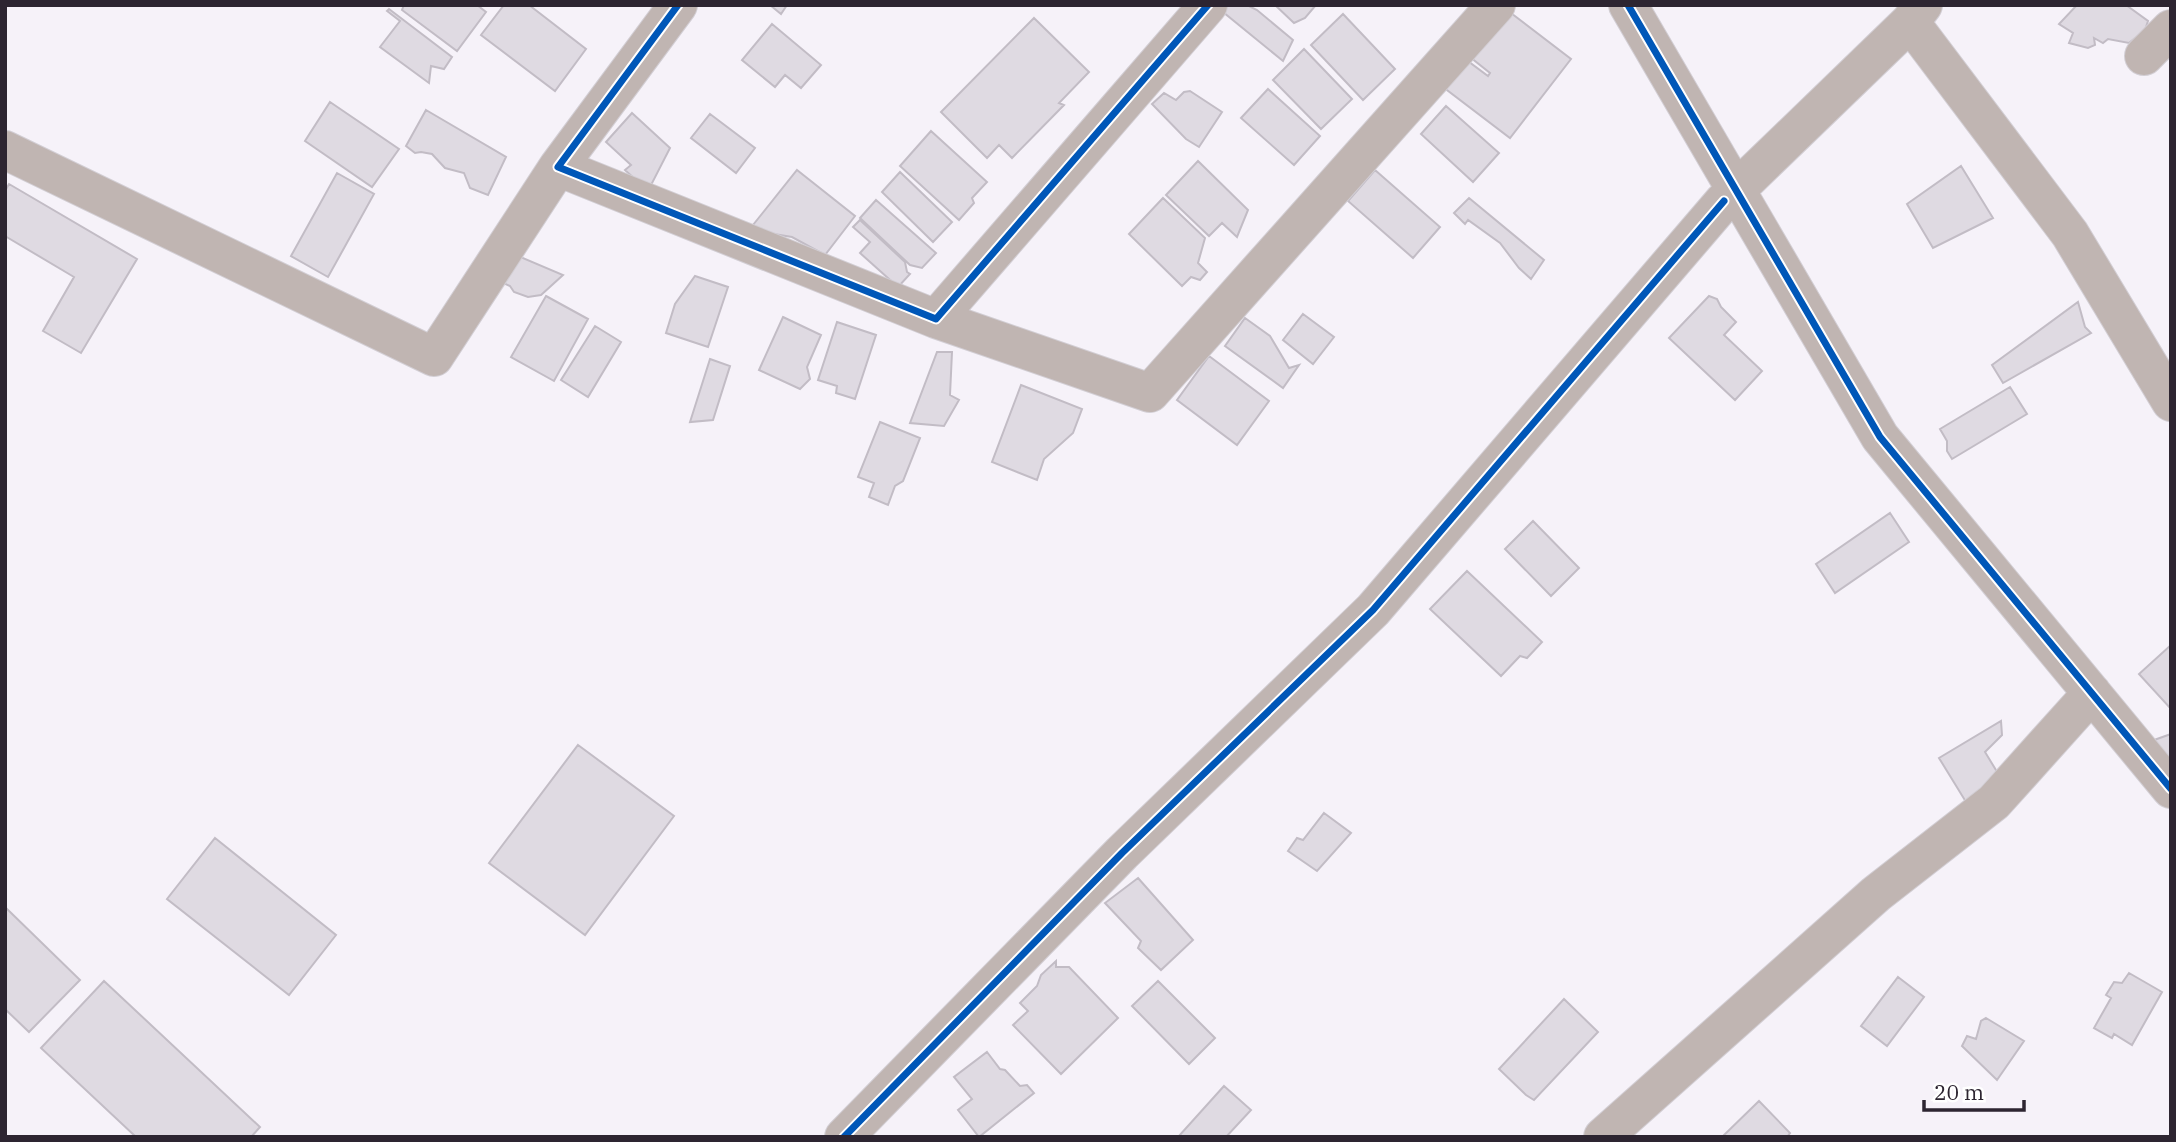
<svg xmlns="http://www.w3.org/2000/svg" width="2176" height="1142" font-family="'IBM Plex Serif',serif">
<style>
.building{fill:#dfdae2;stroke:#c2bcc5;stroke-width:2}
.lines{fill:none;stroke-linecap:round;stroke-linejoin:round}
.minor-casing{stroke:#d2ced4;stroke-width:40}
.minor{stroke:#c0b5b2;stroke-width:38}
.cycleway-casing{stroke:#fff;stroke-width:11}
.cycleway{stroke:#0057b8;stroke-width:7}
</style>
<rect width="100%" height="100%" fill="#f6f2f9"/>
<path class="building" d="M 404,5 L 477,5 L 486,12 L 457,51 L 402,10 Z
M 504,5 L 529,5 L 586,49 L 555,91 L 481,35 Z
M 770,5 L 787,5 L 781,14 Z
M 1228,5 L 1247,5 L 1257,10 L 1293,40 L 1283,61 L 1223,12 Z
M 1275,5 L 1316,5 L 1305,18 L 1294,23 Z
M 2077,5 L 2126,5 L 2148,21 L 2145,30 L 2129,43 L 2108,39 L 2103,43 L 2094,38 L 2095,45 L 2088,48 L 2069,43 L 2073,33 L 2059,24 Z
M 389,9 L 452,57 L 444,69 L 431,66 L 429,83 L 380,47 L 400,21 L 387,11 Z
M 1507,10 L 1571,59 L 1510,138 L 1443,87 L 1465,59 L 1488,76 L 1490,73 L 1470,57 Z
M 1343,14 L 1395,69 L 1363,100 L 1311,45 Z
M 1034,18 L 1089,72 L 1059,103 L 1064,105 L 1012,158 L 999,145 L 987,158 L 941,112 Z
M 772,24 L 821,65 L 801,88 L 785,75 L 775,87 L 742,60 Z
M 1304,49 L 1352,99 L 1321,129 L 1273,80 Z
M 1268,89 L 1320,136 L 1294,165 L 1241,118 Z
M 1190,91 L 1222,112 L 1199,147 L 1186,139 L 1152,104 L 1164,93 L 1176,100 L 1184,92 Z
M 330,102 L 399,149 L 372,187 L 305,141 Z
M 1446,106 L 1499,153 L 1473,182 L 1421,134 Z
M 426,110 L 506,157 L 488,195 L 470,188 L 464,173 L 445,168 L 432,154 L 421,152 L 415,153 L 406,146 Z
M 632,113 L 670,148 L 648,191 L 625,170 L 631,165 L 606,142 Z
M 710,114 L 755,148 L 736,173 L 691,138 Z
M 931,131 L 987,182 L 972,198 L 974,203 L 959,220 L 900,166 Z
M 1198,161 L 1248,210 L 1237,237 L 1222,223 L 1209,236 L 1166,195 Z
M 1961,166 L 1993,218 L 1933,248 L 1907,204 Z
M 797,170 L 855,216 L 825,255 L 792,237 L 749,230 Z
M 1375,170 L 1440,227 L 1413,258 L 1348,201 Z
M 900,172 L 952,222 L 933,242 L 882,192 Z
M 337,173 L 374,194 L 328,277 L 291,256 Z
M 9,184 L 137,259 L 81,353 L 43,331 L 74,277 L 5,236 L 5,191 Z
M 1163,198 L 1205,238 L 1198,263 L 1207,272 L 1200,280 L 1191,277 L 1182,286 L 1129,234 Z
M 1469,198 L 1544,260 L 1531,279 L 1519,268 L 1500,243 L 1468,220 L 1465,224 L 1454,213 Z
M 876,200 L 936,253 L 922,268 L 910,265 L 860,218 Z
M 860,220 L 905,262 L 907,272 L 910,274 L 898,287 L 860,253 L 870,242 L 853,227 Z
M 511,253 L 563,275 L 541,295 L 528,297 L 514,292 L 510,286 L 499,281 Z
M 695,276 L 728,287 L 708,347 L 666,333 L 675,304 Z
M 546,296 L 588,319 L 554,381 L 511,357 Z
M 1709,296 L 1717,299 L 1721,307 L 1736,322 L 1724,335 L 1762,371 L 1735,400 L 1669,338 Z
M 2078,302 L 2085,327 L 2091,333 L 2003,383 L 1992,365 Z
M 1303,314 L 1334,337 L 1313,364 L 1283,340 Z
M 783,317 L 821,335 L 807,367 L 810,379 L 800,389 L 759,370 Z
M 1245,318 L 1270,336 L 1289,368 L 1299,365 L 1283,388 L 1225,346 Z
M 837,322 L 876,335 L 855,399 L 836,393 L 837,386 L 818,380 Z
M 595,326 L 621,342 L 588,397 L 561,380 Z
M 937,352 L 952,352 L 950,395 L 959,400 L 944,426 L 910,423 Z
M 1209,356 L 1269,401 L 1237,445 L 1177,400 Z
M 710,359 L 730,366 L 713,420 L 690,422 Z
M 1021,385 L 1082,409 L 1073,433 L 1044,459 L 1037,480 L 992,462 Z
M 2010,387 L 2027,414 L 1952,459 L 1947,451 L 1947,441 L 1940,429 Z
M 880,422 L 920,438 L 903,481 L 895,486 L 888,505 L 869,497 L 874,483 L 858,477 Z
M 1890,513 L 1909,542 L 1835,593 L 1816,564 Z
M 1533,521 L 1579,568 L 1551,596 L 1505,549 Z
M 1467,571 L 1542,642 L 1527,658 L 1520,656 L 1501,676 L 1430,609 Z
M 2171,645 L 2171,709 L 2139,674 Z
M 2001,721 L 2002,735 L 1985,752 L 2002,780 L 1966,802 L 1939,758 Z
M 2171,734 L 2171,779 L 2140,745 Z
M 578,745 L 674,816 L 585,935 L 489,863 Z
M 1324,813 L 1351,833 L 1317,871 L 1288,851 L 1297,838 L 1303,840 Z
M 215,838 L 336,935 L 289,995 L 167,899 Z
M 1138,878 L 1193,940 L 1161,970 L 1138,948 L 1141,941 L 1105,903 Z
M 5,907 L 80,980 L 29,1032 L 5,1009 Z
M 1056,961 L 1056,967 L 1069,967 L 1118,1018 L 1061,1074 L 1013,1025 L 1028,1011 L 1020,1003 L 1037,986 L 1041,975 Z
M 2129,973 L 2162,992 L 2132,1045 L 2114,1034 L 2112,1038 L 2094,1028 L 2111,998 L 2106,995 L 2114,982 L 2122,983 Z
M 1898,977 L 1924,997 L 1887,1046 L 1861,1026 Z
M 104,981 L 260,1127 L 251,1137 L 136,1137 L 41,1048 Z
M 1158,981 L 1215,1038 L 1189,1064 L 1132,1006 Z
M 1564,999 L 1598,1032 L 1534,1100 L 1526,1095 L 1499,1069 Z
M 1986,1018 L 2024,1041 L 1997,1080 L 1962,1046 L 1967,1036 L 1976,1039 L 1981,1021 Z
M 987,1052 L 1000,1069 L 1005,1070 L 1020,1086 L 1027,1085 L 1034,1093 L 979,1137 L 958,1110 L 972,1099 L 954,1077 Z
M 1224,1086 L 1251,1110 L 1226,1137 L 1178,1137 Z
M 1759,1101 L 1790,1133 L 1787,1137 L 1722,1137 Z"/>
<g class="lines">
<defs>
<path id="minor" d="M 678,5 L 558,167 L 936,319 L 1208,5
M 1628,5 L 1880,437 L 2171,789
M 1910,22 L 2070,234 L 2171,402
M 2144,56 L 2171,29
M 5,150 L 434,357 L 558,167
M 1736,190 L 1910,22 L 1923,5
M 936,319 L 1150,393 L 1496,5
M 844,1137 L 1122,853 L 1373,610 L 1724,201
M 1603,1137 L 1876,894 L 1994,802 L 2092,693"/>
</defs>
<use href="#minor" class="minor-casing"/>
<use href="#minor" class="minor"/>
<defs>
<path id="cycleway" d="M 678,5 L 558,167 L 936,319 L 1208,5
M 1628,5 L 1880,437 L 2171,789
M 844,1137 L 1122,853 L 1373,610 L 1724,201"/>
</defs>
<use href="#cycleway" class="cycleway-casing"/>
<use href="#cycleway" class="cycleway"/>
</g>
<rect width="2176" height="1142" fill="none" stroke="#2d2531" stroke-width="14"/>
<path d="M1924 1100v10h100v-10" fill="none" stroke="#2d2531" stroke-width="3.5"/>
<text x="1934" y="1100" font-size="21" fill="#2d2531" stroke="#ffffff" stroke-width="5" paint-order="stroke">20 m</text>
</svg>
